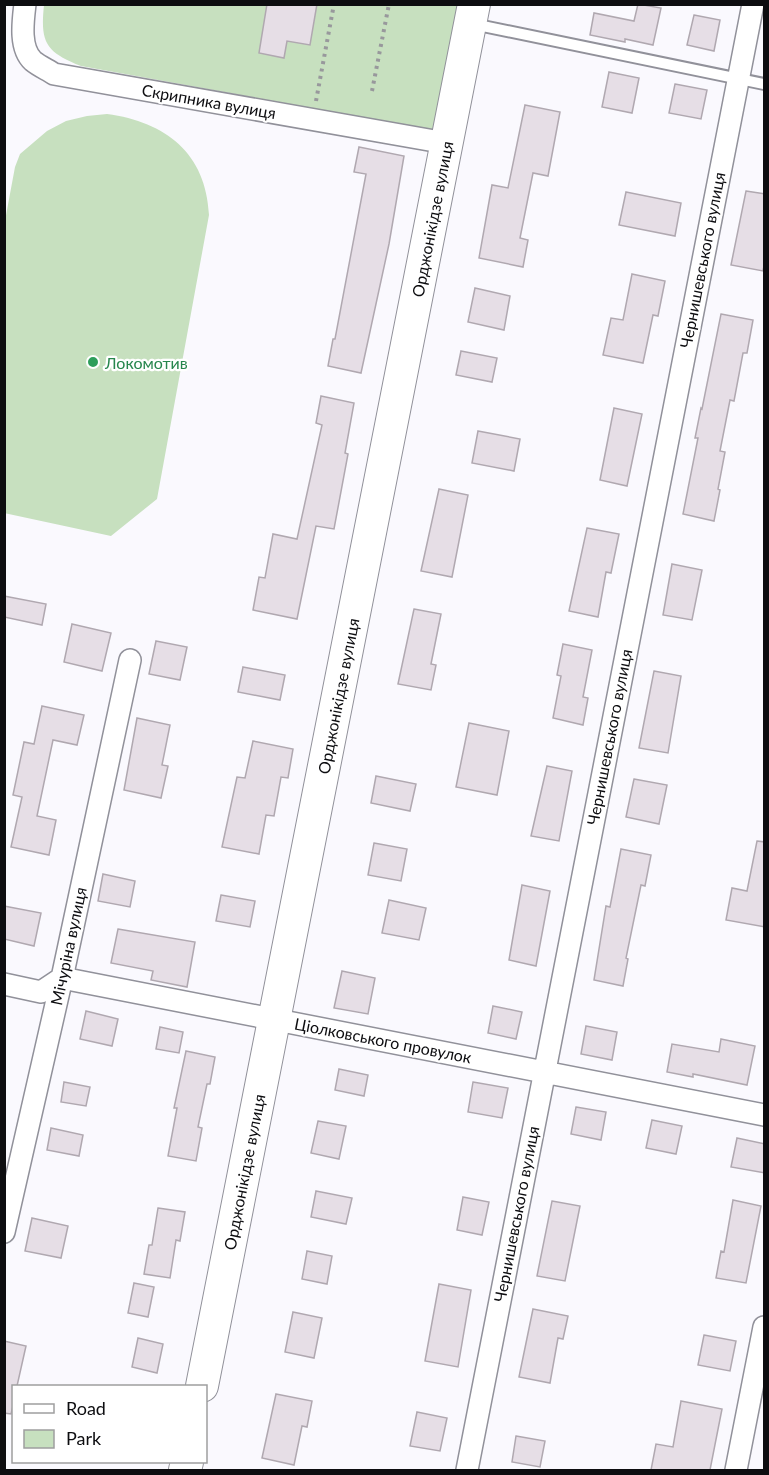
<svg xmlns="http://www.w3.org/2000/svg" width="769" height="1475" font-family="Lato,sans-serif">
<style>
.green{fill:#c7e0bf}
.building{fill:#e6dee6;stroke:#b0a8b0;stroke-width:1.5}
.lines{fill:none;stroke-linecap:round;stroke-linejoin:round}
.service-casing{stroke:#91919a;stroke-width:14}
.minor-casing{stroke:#91919a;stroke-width:24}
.secondary-casing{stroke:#91919a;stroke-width:34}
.path{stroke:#98989c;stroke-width:4;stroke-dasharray:3 4.5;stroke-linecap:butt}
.service{stroke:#fff;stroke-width:10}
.minor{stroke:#fff;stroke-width:21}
.secondary{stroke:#fff;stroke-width:32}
.leisure-dot{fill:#2e9e5b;stroke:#fff;stroke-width:2}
.labels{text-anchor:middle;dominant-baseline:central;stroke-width:4.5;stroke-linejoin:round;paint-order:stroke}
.street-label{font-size:16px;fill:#0d0d10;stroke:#fff}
.leisure-label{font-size:16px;fill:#27864d;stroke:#fff;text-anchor:start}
</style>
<rect width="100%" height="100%" fill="#faf9fe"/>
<path class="green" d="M 44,5 L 463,5 L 439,131 L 81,66 C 46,52 40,43 44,5 Z
M 107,114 C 166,122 206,153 209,215 L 157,499 L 111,536 L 4,513 L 4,226 L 15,167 L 20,154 L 47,131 L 66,121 L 87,116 Z"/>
<path class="building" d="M 267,4 L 317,4 L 310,45 L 287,41 L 284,58 L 259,53 Z
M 638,4 L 661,8 L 653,45 L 625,39 L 625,42 L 590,35 L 594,13 L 634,21 Z
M 694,15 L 720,20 L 714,51 L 687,45 Z
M 609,72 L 639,78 L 632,113 L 602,107 Z
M 675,84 L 707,90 L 701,119 L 669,113 Z
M 525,105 L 560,112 L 548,176 L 533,173 L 520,238 L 528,240 L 523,267 L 479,258 L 492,185 L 508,188 Z
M 359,147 L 404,156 L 389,244 L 361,373 L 328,366 L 333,339 L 335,339 L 366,174 L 354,172 Z
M 746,191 L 765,194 L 765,261 L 763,271 L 731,265 Z
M 626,192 L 681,203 L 675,236 L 619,225 Z
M 632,274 L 665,281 L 658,316 L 653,315 L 643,363 L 603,355 L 611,318 L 623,320 Z
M 475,288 L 510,296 L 504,330 L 468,322 Z
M 721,314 L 753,320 L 747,353 L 743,353 L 734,401 L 730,400 L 720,451 L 725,452 L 718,489 L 720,490 L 714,521 L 683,514 L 698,438 L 695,438 L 701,408 L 702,409 Z
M 461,351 L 497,358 L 492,382 L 456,375 Z
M 321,396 L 354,403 L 345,453 L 348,454 L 334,529 L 316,526 L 297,619 L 253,610 L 259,577 L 265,578 L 273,534 L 297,539 L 322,425 L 316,423 Z
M 614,408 L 642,414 L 627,486 L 600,480 Z
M 478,431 L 520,439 L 514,471 L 472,463 Z
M 439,489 L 468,495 L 452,577 L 421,571 Z
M 587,528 L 619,534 L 611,573 L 606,572 L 598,617 L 569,611 Z
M 672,564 L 702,570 L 692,620 L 663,615 Z
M 4,596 L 46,604 L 42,625 L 4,617 Z
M 414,609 L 441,614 L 431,664 L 436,665 L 431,690 L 398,684 Z
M 72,624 L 111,633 L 102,671 L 64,662 Z
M 156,641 L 187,647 L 180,680 L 149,674 Z
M 563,644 L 592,650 L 583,697 L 588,698 L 583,725 L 553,718 L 561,676 L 557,675 Z
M 243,667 L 285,675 L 280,700 L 238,692 Z
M 654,671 L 681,676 L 668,753 L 639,748 Z
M 42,706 L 84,715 L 77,745 L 53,740 L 37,816 L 56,820 L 49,855 L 11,847 L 22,797 L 13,795 L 24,742 L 34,744 Z
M 137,718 L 170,725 L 162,765 L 168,766 L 161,798 L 124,790 Z
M 469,723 L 509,731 L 497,795 L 456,787 Z
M 253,741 L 293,749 L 288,778 L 281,777 L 274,816 L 266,815 L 259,854 L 222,847 L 237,777 L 245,778 Z
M 547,766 L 572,771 L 559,841 L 531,836 Z
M 376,776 L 416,784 L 410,811 L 371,803 Z
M 634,779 L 667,785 L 659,824 L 626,817 Z
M 757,841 L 765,842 L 765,927 L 726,920 L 732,888 L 747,891 Z
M 374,843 L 407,849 L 401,881 L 368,875 Z
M 621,849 L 651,855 L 645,886 L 641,885 L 626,958 L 628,959 L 623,986 L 594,980 L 606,906 L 610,907 Z
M 103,874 L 135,881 L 130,907 L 98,901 Z
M 522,885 L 550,891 L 536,966 L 509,960 Z
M 221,895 L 255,901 L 250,927 L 216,921 Z
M 389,900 L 426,908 L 419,940 L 382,933 Z
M 4,906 L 41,913 L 34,946 L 4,939 Z
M 118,929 L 195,942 L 187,987 L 151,980 L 153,971 L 111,963 Z
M 342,971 L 375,978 L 368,1014 L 334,1008 Z
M 493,1006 L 522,1012 L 516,1039 L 488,1033 Z
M 86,1011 L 118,1019 L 112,1046 L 80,1039 Z
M 586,1026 L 617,1032 L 612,1060 L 581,1054 Z
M 160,1027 L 183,1032 L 179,1053 L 156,1049 Z
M 721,1039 L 755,1046 L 747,1085 L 693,1074 L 693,1077 L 667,1072 L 672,1044 L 719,1052 Z
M 186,1051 L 215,1057 L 210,1084 L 207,1084 L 198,1127 L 202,1128 L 196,1161 L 168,1156 L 177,1108 L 174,1108 Z
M 339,1069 L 368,1075 L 364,1096 L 335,1090 Z
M 64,1082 L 90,1087 L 86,1106 L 61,1102 Z
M 473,1082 L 508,1088 L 502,1118 L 468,1112 Z
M 576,1107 L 606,1112 L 601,1140 L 571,1134 Z
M 652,1120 L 682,1126 L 676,1154 L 646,1148 Z
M 318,1121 L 346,1126 L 339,1159 L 311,1153 Z
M 51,1128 L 83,1135 L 79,1156 L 47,1150 Z
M 737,1138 L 765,1144 L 765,1173 L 731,1167 Z
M 316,1191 L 352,1198 L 346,1224 L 311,1217 Z
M 463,1197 L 489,1202 L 482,1235 L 457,1230 Z
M 733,1200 L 761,1206 L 746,1283 L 716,1278 L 721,1251 L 724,1252 Z
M 552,1201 L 580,1206 L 565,1281 L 537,1276 Z
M 158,1208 L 185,1212 L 180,1241 L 176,1240 L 170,1278 L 144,1274 L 149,1245 L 152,1245 Z
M 32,1218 L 68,1226 L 61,1258 L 25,1251 Z
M 307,1251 L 332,1256 L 327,1284 L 302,1279 Z
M 134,1283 L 154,1287 L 148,1317 L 128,1313 Z
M 439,1284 L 471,1290 L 458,1367 L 425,1361 Z
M 533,1309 L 568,1316 L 563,1339 L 558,1338 L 550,1383 L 519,1377 Z
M 293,1312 L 322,1318 L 314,1358 L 285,1352 Z
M 704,1335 L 736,1341 L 730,1371 L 698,1365 Z
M 138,1338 L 163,1344 L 157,1373 L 132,1367 Z
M 4,1341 L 26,1346 L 17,1386 L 14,1386 L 14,1402 L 11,1414 L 4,1413 Z
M 276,1394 L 312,1401 L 307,1427 L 302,1426 L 294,1465 L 262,1458 Z
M 681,1401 L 722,1409 L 710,1470 L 651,1470 L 656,1444 L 673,1447 Z
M 417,1412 L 447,1418 L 440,1451 L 410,1446 Z
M 516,1436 L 545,1441 L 540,1467 L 512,1462 Z"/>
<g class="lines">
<defs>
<path id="service" d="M 473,24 L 764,84"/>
<path id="minor" d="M 25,4 C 23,21 19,48 33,61 C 39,66 48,70 54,74 L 446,143
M 4,984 L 41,992 L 62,978 L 764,1115
M 4,1232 L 62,978 L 130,660
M 467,1470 L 753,4
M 736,1470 L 764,1327"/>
<path id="secondary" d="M 202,1386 L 474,4
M 185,1470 L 187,1462"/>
</defs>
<use href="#service" class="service-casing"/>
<use href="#minor" class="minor-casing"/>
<use href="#secondary" class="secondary-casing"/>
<path class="path" d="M 372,91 L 389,4
M 316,101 L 334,4"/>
<use href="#service" class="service"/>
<use href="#minor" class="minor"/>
<use href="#secondary" class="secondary"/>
</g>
<circle class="leisure-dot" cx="93" cy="362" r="6"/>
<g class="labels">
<g class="street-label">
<text transform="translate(209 101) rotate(10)">Скрипника вулиця</text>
<text transform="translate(432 219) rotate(-79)">Орджонікідзе вулиця</text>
<text transform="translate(702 260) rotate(-79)">Чернишевського вулиця</text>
<text transform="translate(338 696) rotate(-79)">Орджонікідзе вулиця</text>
<text transform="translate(609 737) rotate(-79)">Чернишевського вулиця</text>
<text transform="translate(68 946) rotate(-78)">Мічуріна вулиця</text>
<text transform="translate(383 1040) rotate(11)">Ціолковського провулок</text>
<text transform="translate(244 1172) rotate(-79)">Орджонікідзе вулиця</text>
<text transform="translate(516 1214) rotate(-79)">Чернишевського вулиця</text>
</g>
<g class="leisure-label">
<text x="105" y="362">Локомотив</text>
</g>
</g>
<rect width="769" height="1475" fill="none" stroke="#0d0d10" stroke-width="12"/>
<rect x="12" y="1385" width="195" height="78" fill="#ffffff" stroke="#9e9e9f" stroke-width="1.5"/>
<rect x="24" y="1404" width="30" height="9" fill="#ffffff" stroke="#9e9e9f" stroke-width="1.5"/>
<text x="66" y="1415" font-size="18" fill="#0d0d10">Road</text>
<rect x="24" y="1430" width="30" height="18" fill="#c7e0bf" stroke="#9e9e9f" stroke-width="1.5"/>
<text x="66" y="1445" font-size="18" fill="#0d0d10">Park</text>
</svg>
